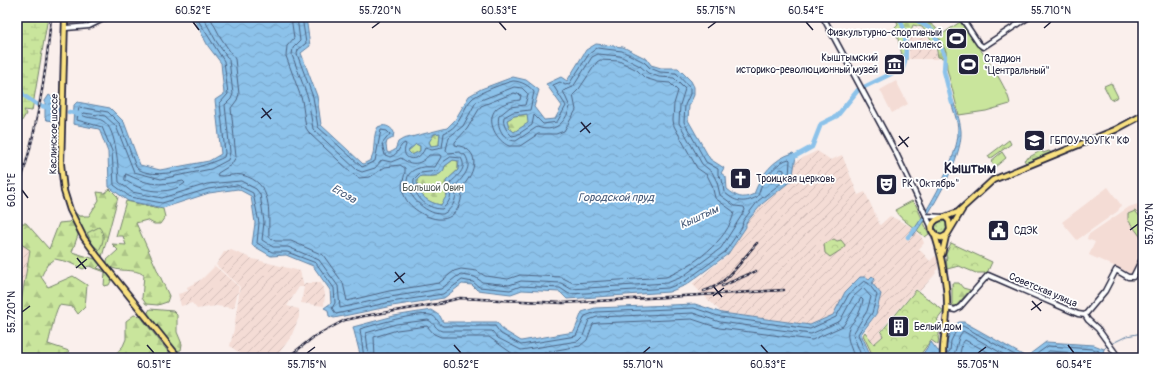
<svg xmlns="http://www.w3.org/2000/svg" width="1160" height="375" font-family="Pangolin,sans-serif">
<style>
.built{fill:#f4dcd5}
.industrial{fill:url(#industrial-furrows)}
.grass{fill:url(#grass-dots);stroke:#76846c}
.forest{fill:url(#forest-firs);stroke:#76846c}
.wetland{fill:url(#wetland-marsh);stroke:#76846c}
.park{fill:url(#park-crowns);stroke:#76846c}
.pitch{fill:#c9e59c;stroke:#76846c}
.water{fill:url(#water-waves);stroke:#6282a4;fill-rule:evenodd}
.lines{fill:none;stroke-linecap:round;stroke-linejoin:round}
.shore{stroke:#4c6281;stroke-width:1}
.stream{stroke:#6282a4;stroke-width:1}
.river{stroke:#8cc2ea;stroke-width:4.5}
.secondary-casing{stroke:#22223b;stroke-width:7}
.primary-casing{stroke:#22223b;stroke-width:8}
.secondary{stroke:#fff;stroke-width:4}
.primary{stroke:#f9e181;stroke-width:4.5}
.rail-casing{stroke:#22223b;stroke-width:2.5}
.rail{stroke:#fff;stroke-width:1;stroke-dasharray:3;stroke-linecap:butt}
.ticks{fill:none;stroke:#22223b;stroke-width:1.5}
.labels{text-anchor:middle;dominant-baseline:central;stroke-width:3.5;stroke-linejoin:round;paint-order:stroke}
.poi-label{font-size:10px;fill:#22223b;stroke:#fff;text-anchor:start}
.street-label{font-size:10px;fill:#22223b;stroke:#fff}
.park-label{font-size:10px;fill:#545c58;stroke:#fff}
.water-label{font-size:11px;font-style:italic;fill:#475a78;stroke:#fff}
.district-label{font-size:14px;font-weight:bold;fill:#22223b;stroke:#fff}
.neatline{fill:none;stroke:#22223b;stroke-width:1.5}
.ticks-label{font-size:10px;text-anchor:middle;fill:#22223b}
</style>
<defs>
<pattern id="industrial-furrows" width="10" height="10" patternUnits="userSpaceOnUse"><rect width="10" height="10" fill="#f4dcd5"/><path d="M-1 1l2-2M0 10L10 0M9 11l2-2" fill="none" stroke="#d1bcb8"/></pattern>
<pattern id="grass-dots" width="8" height="8" patternUnits="userSpaceOnUse"><rect width="8" height="8" fill="#c9e59c"/><path d="M2 2h.1M6 6h.1" fill="none" stroke="#acc487" stroke-width="1.8" stroke-linecap="round"/></pattern>
<pattern id="forest-firs" width="22" height="20" patternUnits="userSpaceOnUse"><rect width="22" height="20" fill="#c9e59c"/><path d="M5 1l3.5 6h-7zM16 11l3.5 6h-7z" fill="#acc487"/></pattern>
<pattern id="wetland-marsh" width="20" height="14" patternUnits="userSpaceOnUse"><rect width="20" height="14" fill="#c9e59c"/><path d="M1 5h8M5 5V1M11 12h8M15 12V8" fill="none" stroke="#acc487"/></pattern>
<pattern id="park-crowns" width="20" height="18" patternUnits="userSpaceOnUse"><rect width="20" height="18" fill="#c9e59c"/><path d="M2 6a3 3 0 1 1 6 0M12 15a3 3 0 1 1 6 0" fill="none" stroke="#acc487"/></pattern>
<pattern id="water-waves" width="16" height="10" patternUnits="userSpaceOnUse"><rect width="16" height="10" fill="#8cc2ea"/><path d="M0 5q4-4 8 0t8 0" fill="none" stroke="#78a6ca"/></pattern>
</defs>
<rect width="100%" height="100%" fill="#faefec"/>
<filter id="ink" filterUnits="userSpaceOnUse"><feTurbulence type="fractalNoise" baseFrequency=".025" numOctaves="2"/><feDisplacementMap in="SourceGraphic" scale="8" xChannelSelector="R" yChannelSelector="G"/><feConvolveMatrix kernelMatrix="1 2 1 2 8 2 1 2 1" color-interpolation-filters="sRGB"/></filter>
<g filter="url(#ink)">
<path class="built" d="M 896,81 L 908,104 L 892,113 L 880,90 Z
M 1108,187 L 1121,205 L 1118,211 L 1077,240 L 1062,222 Z
M 1141,203 L 1143,206 L 1143,250 L 1140,251 L 1132,274 L 1089,255 L 1095,242 L 1087,239 L 1088,235 L 1129,207 Z"/>
<path class="industrial" d="M 914,28 L 923,30 L 935,48 L 938,59 L 909,59 L 909,38 Z
M 817,151 L 831,160 L 842,155 L 858,195 L 865,192 L 880,225 L 890,216 L 910,226 L 921,236 L 924,243 L 919,249 L 930,261 L 935,256 L 938,258 L 938,269 L 935,271 L 936,273 L 920,291 L 916,289 L 879,332 L 883,335 L 873,344 L 866,330 L 876,314 L 881,294 L 869,279 L 860,277 L 845,292 L 833,315 L 810,325 L 722,313 L 692,284 L 728,255 L 748,225 L 747,223 L 762,205 L 792,180 L 794,162 Z
M 17,236 L 20,236 L 33,249 L 28,284 L 18,289 Z
M 231,250 L 253,259 L 300,271 L 304,286 L 305,283 L 321,283 L 325,293 L 324,306 L 301,303 L 304,287 L 299,287 L 287,306 L 299,309 L 299,317 L 291,337 L 275,358 L 264,358 L 261,356 L 258,358 L 246,358 L 230,346 L 234,329 L 240,287 L 216,265 L 224,252 Z
M 215,266 L 239,287 L 234,308 L 216,306 L 197,309 L 192,303 L 181,306 L 178,294 L 188,291 L 187,287 L 202,279 Z"/>
<path class="grass" d="M 938,221 L 946,221 L 949,224 L 942,235 L 939,234 L 934,226 Z"/>
<path class="forest" d="M 895,17 L 918,17 L 925,19 L 936,28 L 946,51 L 948,59 L 938,57 L 936,46 L 922,27 L 913,25 L 907,40 L 907,60 L 903,59 L 895,27 L 898,24 Z
M 528,114 L 529,123 L 514,132 L 509,128 L 507,120 L 514,116 Z
M 440,133 L 439,145 L 432,146 L 430,145 L 429,140 L 434,134 Z
M 416,144 L 420,146 L 420,151 L 412,155 L 408,151 Z
M 453,160 L 458,161 L 458,170 L 446,181 C 446,191 449,197 441,205 C 428,203 416,194 417,180 L 421,176 C 431,176 442,178 445,166 Z
M 110,189 L 118,197 L 102,257 L 78,224 L 74,212 L 79,216 L 89,216 L 99,200 L 97,192 L 105,193 Z
M 126,201 L 163,209 L 165,217 L 160,224 L 154,224 L 147,220 L 136,223 L 169,296 L 167,302 L 158,305 L 146,304 L 142,298 L 144,275 C 133,267 119,274 107,265 L 107,260 L 118,250 L 112,244 L 126,245 L 123,236 L 116,236 Z
M 72,219 L 78,235 L 72,252 L 98,260 L 101,264 L 97,268 L 106,271 L 112,279 L 109,285 L 104,286 L 105,272 L 89,266 L 83,269 L 68,262 L 55,259 L 47,265 L 41,277 L 48,287 L 73,276 L 87,285 L 85,307 L 78,314 L 73,307 L 59,305 C 53,318 52,330 48,344 L 69,351 L 61,358 L 17,358 L 17,303 L 21,302 L 30,250 L 17,241 L 18,223 L 26,223 L 49,249 L 59,223 L 69,222 Z
M 952,283 L 959,283 L 963,288 L 970,290 L 956,306 L 952,305 Z
M 150,309 L 173,311 L 177,315 L 177,332 L 182,344 L 181,350 L 177,351 L 147,314 Z
M 134,315 L 140,316 L 173,358 L 112,358 L 123,346 L 126,339 L 126,321 Z"/>
<path class="wetland" d="M 17,17 L 48,17 L 32,111 L 24,110 L 26,114 L 17,129 Z
M 99,227 C 105,234 104,242 99,250 L 93,245 L 87,233 Z"/>
<path class="park" d="M 1009,140 L 1011,144 L 990,159 L 988,156 Z
M 1042,150 L 1043,153 L 1049,151 L 1053,154 L 1026,163 L 1024,160 Z
M 912,201 L 916,205 L 929,234 L 925,237 C 917,229 899,219 895,210 Z
M 834,239 L 837,241 L 841,240 L 845,245 L 844,248 L 830,257 L 825,253 L 824,244 Z
M 951,243 L 992,262 L 987,273 L 976,273 L 959,266 L 947,269 L 946,254 Z
M 916,290 L 944,311 L 937,320 L 940,323 L 938,345 L 931,340 L 918,358 L 874,358 L 863,335 L 865,332 L 874,344 L 883,336 L 881,332 Z"/>
<path class="pitch" d="M 960,22 C 973,39 1008,85 1010,104 L 986,111 L 959,115 L 947,69 L 946,51 L 938,37 Z
M 1111,83 L 1118,97 L 1111,100 L 1104,86 Z
M 1002,152 L 1006,158 L 995,167 L 991,161 Z
M 1135,211 L 1143,220 L 1143,240 L 1128,220 L 1128,214 Z"/>
<path class="water" d="M 190,17 L 306,17 L 310,46 L 301,53 L 317,96 L 321,125 L 363,164 L 371,160 C 376,149 372,136 378,127 C 384,124 390,126 394,132 L 393,138 L 387,141 L 386,145 L 387,152 L 389,153 L 395,150 L 398,142 L 403,139 L 447,128 L 455,120 L 469,96 L 481,89 L 513,77 L 526,80 L 539,90 L 534,107 L 544,120 L 555,119 L 562,106 L 546,84 L 561,77 L 567,81 L 586,50 L 596,44 L 623,47 L 647,59 L 651,65 L 661,68 L 678,68 L 691,81 L 694,87 L 694,95 L 689,106 L 688,120 L 710,159 L 724,168 L 721,173 L 726,177 L 727,189 C 737,197 742,200 754,194 C 761,175 773,159 793,153 L 796,156 L 792,180 L 762,204 L 746,223 L 746,227 L 728,254 L 686,285 L 669,292 L 567,299 L 560,292 L 522,290 L 511,294 L 477,290 L 472,285 L 462,284 L 444,298 L 392,306 L 334,318 L 329,316 L 328,310 L 324,308 L 331,303 L 330,290 L 313,266 L 286,255 L 271,256 L 252,245 L 255,223 L 251,196 L 238,189 L 209,193 L 163,208 L 128,201 L 109,187 L 108,152 L 99,129 L 73,124 L 74,105 L 77,102 L 110,108 L 124,122 L 140,165 L 160,170 L 209,161 L 221,154 L 215,100 L 224,94 L 221,63 L 208,46 L 196,23 ZM 527,114 L 528,123 L 514,132 L 509,128 L 507,120 L 514,116 ZM 440,133 L 439,145 L 431,146 L 429,142 L 434,134 ZM 416,144 L 420,146 L 420,151 L 412,155 L 408,151 ZM 453,160 L 459,161 L 458,170 L 446,181 L 447,195 L 441,205 C 428,203 416,194 417,180 L 421,176 C 431,176 442,178 445,166 Z
M 49,95 L 56,100 L 55,120 L 54,121 L 47,120 L 45,118 L 45,101 Z
M 950,98 L 952,98 C 956,109 960,120 961,131 C 963,158 930,214 913,236 L 911,233 C 927,213 959,156 958,131 C 958,120 952,108 950,98 Z
M 872,276 L 875,279 L 872,283 L 881,294 L 876,314 L 861,334 L 872,358 L 361,358 L 353,327 L 394,316 L 431,310 L 440,316 L 443,322 L 497,322 L 503,330 L 521,341 L 574,332 L 582,312 L 595,308 L 695,304 L 722,313 L 810,325 L 833,315 L 845,292 L 860,277 L 866,277 L 869,279 Z
M 959,322 L 964,322 L 1026,357 L 1046,342 L 1094,345 L 1104,349 L 1102,358 L 920,358 L 931,342 L 938,351 L 946,350 C 947,340 950,327 959,322 Z"/>
<g class="lines">
<path class="shore" d="M 196,17 L 224,61 L 228,94 L 220,103 L 225,153 L 224,157 C 208,166 150,183 136,167 L 120,124 L 108,112 L 79,107 L 77,120 L 102,127 L 112,151 L 114,185 L 130,197 L 162,203 L 208,189 L 237,185 L 253,193 L 259,223 L 257,243 L 272,252 L 287,252 L 316,263 L 334,288 L 335,303 L 332,308 L 336,314 L 391,302 L 443,294 L 462,280 L 473,282 L 479,287 L 510,290 L 521,286 L 560,288 L 569,294 L 668,288 L 684,282 L 725,252 L 742,227 L 743,221 L 758,201 L 789,177 L 790,160 L 789,159 C 779,161 768,174 763,182 C 760,187 760,193 757,197 C 743,204 735,202 724,192 L 722,179 L 718,175 L 718,169 L 706,162 L 684,122 L 685,105 L 690,94 L 690,88 L 676,73 L 660,72 L 650,68 L 644,62 L 622,51 L 597,48 L 589,54 L 569,84 L 565,85 L 560,82 L 553,85 L 566,106 L 557,122 L 543,124 L 534,115 L 532,125 L 517,135 L 512,136 C 507,131 502,125 504,117 L 513,112 L 530,110 L 534,92 C 530,86 521,81 513,81 C 504,83 480,92 473,98 C 461,109 463,125 444,133 L 442,148 L 432,150 L 425,148 C 419,164 399,161 406,145 L 405,143 C 398,146 400,154 390,157 L 385,155 L 382,144 L 390,134 L 387,131 L 381,130 L 375,161 L 362,167 L 318,127 L 313,97 L 297,54 L 298,50 L 306,43 L 302,17
M 203,17 L 216,41 L 229,60 L 233,94 L 231,99 L 225,105 L 230,152 L 228,160 L 211,169 L 161,179 L 134,172 L 116,126 L 105,116 L 84,113 L 82,115 C 88,119 97,117 103,121 C 117,129 118,168 119,182 L 132,192 L 162,198 L 207,184 L 241,181 L 256,189 L 260,194 L 264,222 L 262,240 L 273,247 L 288,247 L 319,260 L 338,286 L 340,308 L 390,297 L 441,289 L 456,277 L 461,275 L 475,277 L 482,282 L 509,285 L 521,281 L 561,283 L 571,289 L 667,283 L 682,277 L 721,248 L 745,210 L 744,207 L 735,206 L 720,195 L 717,182 L 712,172 L 702,164 L 679,123 L 680,105 L 685,89 L 674,78 L 659,77 L 648,73 L 640,66 L 620,56 L 598,54 L 592,57 L 573,87 L 563,91 L 570,107 C 565,124 554,133 537,127 L 516,141 C 504,141 496,127 499,116 L 510,107 L 525,105 L 528,94 L 522,88 L 514,87 L 476,102 L 463,126 L 449,137 L 446,150 L 448,153 L 459,152 L 465,155 C 473,167 464,176 456,185 C 457,196 455,208 443,214 C 420,216 390,176 419,168 C 424,166 430,167 435,167 L 441,157 L 440,155 L 429,155 C 421,165 411,166 401,158 L 391,162 L 382,160 L 375,168 L 362,172 L 357,170 L 313,129 L 308,98 L 292,55 L 293,48 L 300,41 L 297,17
M 210,17 L 221,38 L 235,59 L 239,94 L 237,100 L 231,108 L 236,157 L 231,165 L 218,173 L 217,175 C 224,178 234,173 242,175 C 274,183 268,212 269,237 L 275,241 L 291,241 L 323,255 L 343,283 L 347,301 L 389,291 L 439,283 L 454,271 L 461,269 L 477,271 L 485,276 L 508,279 L 520,275 L 561,277 L 573,283 L 666,277 C 691,267 729,240 734,212 L 715,198 L 712,185 L 707,175 L 697,168 L 674,126 L 673,120 L 674,104 L 678,91 L 670,83 L 658,82 L 645,78 L 637,70 L 619,61 L 600,60 L 597,62 L 579,89 L 573,95 L 576,110 L 564,131 L 556,134 L 538,134 L 520,146 L 509,146 C 497,141 485,121 496,109 C 503,103 511,101 520,100 L 521,95 L 514,93 L 481,106 L 467,129 L 455,142 L 455,145 C 482,149 476,172 462,187 C 463,214 446,228 421,213 C 414,209 407,203 404,195 C 399,183 406,177 405,168 L 400,165 L 385,167 L 370,177 L 359,178 L 353,174 L 310,134 L 306,128 L 302,100 L 286,56 L 287,46 L 294,38 L 291,17
M 451,157 L 461,158 C 468,169 457,176 450,183 C 452,194 451,202 442,209 C 426,209 412,195 414,179 L 420,173 L 438,171 L 442,163 Z
M 781,169 L 784,170 L 784,175 L 771,183 L 771,180 Z
M 126,174 C 149,185 157,186 183,181 L 185,183 C 169,196 141,192 125,180 Z
M 946,354 L 950,351 L 951,341 L 958,327 L 963,326 L 1020,358
M 364,358 L 360,329 C 374,325 417,312 430,315 C 437,316 438,324 443,326 L 495,326 L 501,334 L 521,345 L 576,336 L 585,316 L 596,312 L 694,308 L 721,317 L 810,329 L 836,317 L 849,294 L 864,281 L 868,283 L 877,295 L 872,313 L 858,334 L 867,358
M 369,358 L 366,333 L 396,324 L 428,320 C 435,323 435,329 442,331 L 492,331 L 498,338 L 521,350 L 578,341 L 583,336 L 589,320 L 597,317 L 693,313 L 720,322 L 811,334 L 840,321 L 853,297 L 863,288 L 871,297 L 867,311 L 853,334 L 862,358
M 375,358 L 374,337 L 397,330 L 427,326 L 434,334 L 441,337 L 489,337 L 513,354 L 522,356 L 580,346 L 587,340 L 593,324 L 598,323 L 692,319 L 719,328 L 812,340 L 843,326 L 861,298 L 863,300 C 857,332 837,318 855,358
M 950,358 C 959,352 955,339 963,331 L 1010,358
M 959,358 L 962,344 L 965,340 L 999,358
M 1031,358 L 1048,346 L 1093,349 L 1099,351 L 1098,358
M 1040,358 L 1049,351 L 1092,354 L 1093,358"/>
<path class="stream" d="M 1111,344 L 1127,336 L 1142,333
M 1104,349 L 1108,345"/>
<path class="river" d="M 912,17 L 932,30 L 945,56 L 944,71 L 952,103
M 17,78 L 23,95 L 38,105
M 42,106 L 58,110
M 69,112 L 79,114
M 792,158 L 812,147 L 821,124 L 837,116 L 858,90 L 903,68 C 908,55 906,29 899,17
M 908,237 L 915,229"/>
<defs>
<path id="secondary" d="M 823,17 L 896,153 L 932,228
M 961,17 L 979,44 L 983,47 L 1029,17
M 66,28 L 89,26 L 107,17
M 927,216 L 943,217
M 947,308 L 955,310 L 960,307 L 988,275 L 1078,314 L 1085,315
M 1085,315 L 1105,291 L 1116,270 L 1128,277 L 1133,277 L 1143,257
M 1085,315 L 1088,320 L 1098,329 L 1119,358"/>
<path id="primary" d="M 65,17 L 61,164 L 64,191 L 70,210 L 84,238 L 98,257 L 179,358
M 945,217 L 958,212 L 993,180 L 1115,130 L 1143,115
M 950,229 L 949,221 L 945,217 C 930,219 926,233 941,238 L 947,235 L 962,210
M 934,232 C 941,254 948,286 947,309 C 947,325 942,341 943,358
M 942,254 L 946,236"/>
</defs>
<use href="#secondary" class="secondary-casing"/>
<use href="#primary" class="primary-casing"/>
<use href="#secondary" class="secondary"/>
<use href="#primary" class="primary"/>
<defs>
<path id="rail" d="M 17,193 C 36,136 46,77 51,17
M 722,286 L 756,271
M 704,291 C 729,284 740,261 757,243
M 439,303 L 460,298 L 563,303 L 784,290
M 287,358 L 315,336 L 345,320 L 364,316 L 444,303"/>
</defs>
<use href="#rail" class="rail-casing"/>
<use href="#rail" class="rail"/>
</g>
</g>
<path class="ticks" d="M 193,22 L 199,30M 499,22 L 506,30M 806,22 L 813,30M 372,28 L 380,22M 708,28 L 716,22M 1044,28 L 1051,22M 262,108 L 271,119M 261,118 L 272,109M 581,122 L 590,133M 580,132 L 591,123M 899,136 L 908,147M 898,146 L 909,137M 22,190 L 28,198M 1130,230 L 1138,224M 77,258 L 86,269M 76,268 L 87,259M 395,272 L 404,283M 394,282 L 405,273M 714,287 L 722,297M 713,296 L 724,288M 1032,301 L 1041,311M 1031,310 L 1042,302M 22,312 L 30,306M 147,345 L 154,353M 454,345 L 461,353M 761,345 L 768,353M 1068,345 L 1074,353M 307,353 L 315,347M 643,353 L 650,347M 978,353 L 986,347"/>
<defs>
<symbol id="stadium-square" viewBox="-11 -11 22 22"><rect x="-9" y="-9" width="18" height="18" rx="4" fill="#22223b" stroke="#fff"/><path d="M0-5a6.5 5 0 1 0 0 10a6.5 5 0 1 0 0-10ZM-3.5-1.8h7v3.6h-7Z" fill="#fff"/></symbol>
<symbol id="museum-square" viewBox="-11 -11 22 22"><rect x="-9" y="-9" width="18" height="18" rx="4" fill="#22223b" stroke="#fff"/><path d="M0-6L6-3V-2H-6V-3ZM-5-1h2V3h-2ZM-1-1h2V3h-2ZM3-1h2V3H3ZM-6 4H6V6H-6Z" fill="#fff"/></symbol>
<symbol id="university-square" viewBox="-11 -11 22 22"><rect x="-9" y="-9" width="18" height="18" rx="4" fill="#22223b" stroke="#fff"/><path d="M0-5L7-2L0 1L-7-2ZM-4 1L0 2.5L4 1V4Q0 6-4 4Z" fill="#fff"/></symbol>
<symbol id="church-square" viewBox="-11 -11 22 22"><rect x="-9" y="-9" width="18" height="18" rx="4" fill="#22223b" stroke="#fff"/><path d="M-1.2-6h2.4v3.5h3.3v2.4h-3.3V6h-2.4V-.1h-3.3v-2.4h3.3Z" fill="#fff"/></symbol>
<symbol id="theatre-square" viewBox="-11 -11 22 22"><rect x="-9" y="-9" width="18" height="18" rx="4" fill="#22223b" stroke="#fff"/><path d="M-5-5.5Q0-4 5-5.5V0Q5 5 0 6Q-5 5-5 0ZM-3.3-2.5H-1v1.5H-3.3ZM1-2.5H3.3v1.5H1ZM-2.8 1Q0 5.5 2.8 1Z" fill="#fff"/></symbol>
<symbol id="civic-square" viewBox="-11 -11 22 22"><rect x="-9" y="-9" width="18" height="18" rx="4" fill="#22223b" stroke="#fff"/><path d="M-.6-6.5H3V-4.5H.6V-3L4-1V1h2V6H-6V1h2V-1L-.6-3ZM-1.2 2.5V6h2.4V2.5Z" fill="#fff"/></symbol>
<symbol id="building-square" viewBox="-11 -11 22 22"><rect x="-9" y="-9" width="18" height="18" rx="4" fill="#22223b" stroke="#fff"/><path d="M-4-6H4V6H1V3H-1V6H-4ZM-2.5-4.3h1.7v1.8h-1.7ZM.8-4.3h1.7v1.8H.8ZM-2.5-1h1.7V.8h-1.7ZM.8-1h1.7V.8H.8Z" fill="#fff"/></symbol>
</defs>
<g fill-rule="evenodd">
<use href="#stadium-square" x="944" y="26" width="25" height="25"/>
<use href="#museum-square" x="882" y="52" width="25" height="25"/>
<use href="#stadium-square" x="956" y="52" width="25" height="25"/>
<use href="#university-square" x="1022" y="128" width="25" height="25"/>
<use href="#church-square" x="728" y="166" width="25" height="25"/>
<use href="#theatre-square" x="874" y="172" width="25" height="25"/>
<use href="#civic-square" x="986" y="218" width="25" height="25"/>
<use href="#building-square" x="886" y="314" width="25" height="25"/>
</g>
<g class="labels">
<g class="poi-label">
<text x="942" y="33" text-anchor="end">Физкультурно-спортивный<tspan x="942" dy="12">комплекс</tspan></text>
<text x="878" y="58" text-anchor="end">Кыштымский<tspan x="878" dy="12">историко-революционный музей</tspan></text>
<text x="984" y="59">Стадион<tspan x="984" dy="12">"Центральный"</tspan></text>
<text x="1050" y="141">ГБПОУ "ЮУГК" КФ</text>
<text x="756" y="179">Троицкая церковь</text>
<text x="902" y="184">РК "Октябрь"</text>
<text x="1014" y="231">СДЭК</text>
<text x="914" y="327">Белый дом</text>
</g>
<g class="street-label">
<text transform="translate(54 134) rotate(-89)">Каслинское шоссе</text>
<text transform="translate(1043 290) rotate(23)">Советская улица</text>
</g>
<g class="park-label">
<text x="433" y="188">Большой Овин</text>
</g>
<g class="water-label">
<text transform="translate(344 194) rotate(30)">Егоза</text>
<text x="616" y="197">Городской пруд</text>
<text transform="translate(699 217) rotate(-25)">Кыштым</text>
</g>
<g class="district-label">
<text x="970" y="168">Кыштым</text>
</g>
</g>
<rect width="1160" height="375" fill="none" stroke="#fff" stroke-width="44"/>
<rect x="22" y="22" width="1116" height="331" class="neatline"/>
<g class="ticks-label">
<text x="193" y="14">60.52°E</text>
<text x="380" y="14">55.720°N</text>
<text x="499" y="14">60.53°E</text>
<text x="716" y="14">55.715°N</text>
<text x="806" y="14">60.54°E</text>
<text x="1051" y="14">55.710°N</text>
<text transform="translate(11 190) rotate(-90)" y="4">60.51°E</text>
<text transform="translate(1149 224) rotate(-90)" y="4">55.705°N</text>
<text transform="translate(11 312) rotate(-90)" y="4">55.720°N</text>
<text x="154" y="368">60.51°E</text>
<text x="307" y="368">55.715°N</text>
<text x="461" y="368">60.52°E</text>
<text x="643" y="368">55.710°N</text>
<text x="768" y="368">60.53°E</text>
<text x="978" y="368">55.705°N</text>
<text x="1074" y="368">60.54°E</text>
</g>
</svg>
